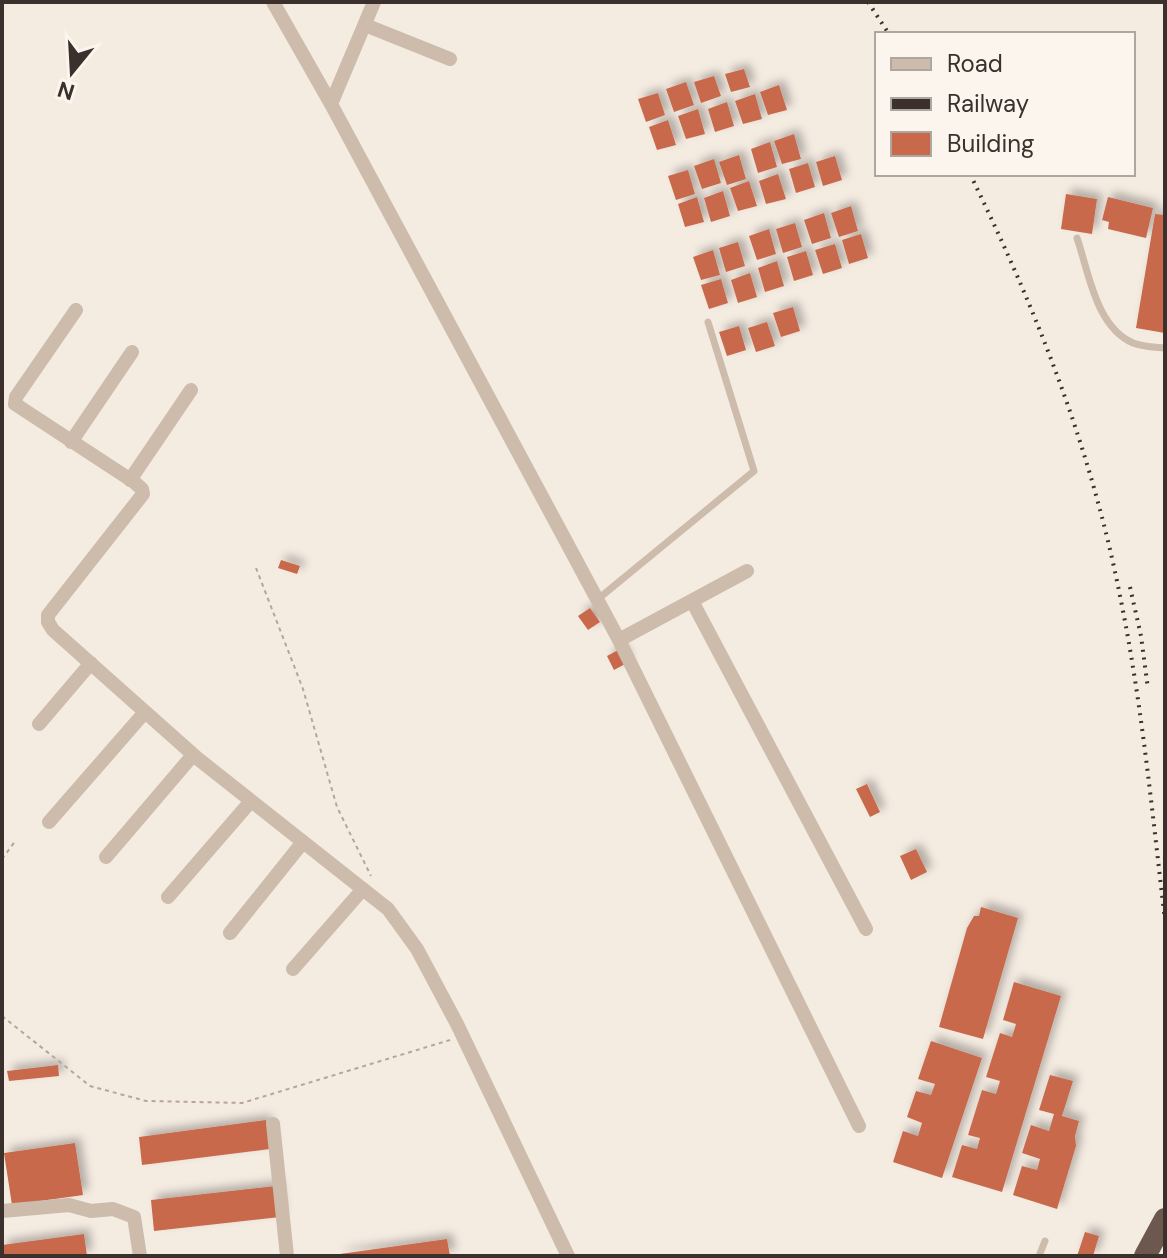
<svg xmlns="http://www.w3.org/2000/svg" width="1167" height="1258" font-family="'DM Sans',sans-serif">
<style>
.building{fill:#c8694b;filter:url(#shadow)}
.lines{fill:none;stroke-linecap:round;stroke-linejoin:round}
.path{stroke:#b9a596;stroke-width:2;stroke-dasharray:4 4;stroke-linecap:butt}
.service{stroke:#cdbbac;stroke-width:7}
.minor{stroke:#cdbbac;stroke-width:14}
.trunk{stroke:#6c584f;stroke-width:22}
.rail{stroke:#3b302b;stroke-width:4;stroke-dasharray:2 6;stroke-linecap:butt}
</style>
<defs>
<filter id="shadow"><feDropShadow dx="5.5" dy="-5.5" stdDeviation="4" flood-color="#0004"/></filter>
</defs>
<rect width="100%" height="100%" fill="#f4ebe1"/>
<path class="building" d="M 744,69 L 750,87 L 731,92 L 725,74 Z
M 714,76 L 721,96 L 701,103 L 694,82 Z
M 686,82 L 694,105 L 674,112 L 666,89 Z
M 779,85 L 787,110 L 768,115 L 760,92 Z
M 658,93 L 665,115 L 646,122 L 638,99 Z
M 755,94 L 762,119 L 743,124 L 735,101 Z
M 727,102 L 734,126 L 715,132 L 708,109 Z
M 698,109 L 705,134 L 686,139 L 678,116 Z
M 668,120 L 676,145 L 657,150 L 649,127 Z
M 794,134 L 801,159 L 782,164 L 774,141 Z
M 770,142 L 777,167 L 758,173 L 751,149 Z
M 739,155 L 746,179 L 727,185 L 719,162 Z
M 835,156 L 842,180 L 823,186 L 816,162 Z
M 714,159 L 721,183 L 702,189 L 694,166 Z
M 808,163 L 815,187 L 796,193 L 789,169 Z
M 688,170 L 695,194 L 676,200 L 668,176 Z
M 778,174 L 786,199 L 766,204 L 759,181 Z
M 749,181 L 757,206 L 738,211 L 730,188 Z
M 723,191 L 730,216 L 711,222 L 704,198 Z
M 1066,194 L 1097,199 L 1092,234 L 1061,229 Z
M 697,197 L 704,222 L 685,227 L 678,204 Z
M 1108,197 L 1153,208 L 1146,238 L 1108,229 L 1109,222 L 1102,220 Z
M 851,206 L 858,231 L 839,237 L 831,213 Z
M 824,213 L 831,238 L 812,244 L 804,220 Z
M 1155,214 L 1165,215 L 1165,333 L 1136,328 Z
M 795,223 L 802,247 L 783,253 L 776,229 Z
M 769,229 L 776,254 L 757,260 L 749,236 Z
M 861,234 L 868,258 L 849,264 L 842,240 Z
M 738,242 L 745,266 L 726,272 L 719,248 Z
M 835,244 L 842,268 L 823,274 L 815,250 Z
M 713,250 L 720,275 L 701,280 L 693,257 Z
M 806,251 L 813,275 L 794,281 L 787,257 Z
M 777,261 L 784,286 L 765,292 L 758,268 Z
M 750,273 L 757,297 L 738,303 L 731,280 Z
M 721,279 L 728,303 L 709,309 L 701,285 Z
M 793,307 L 800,331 L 781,337 L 773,313 Z
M 767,322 L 775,346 L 756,352 L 748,328 Z
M 739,326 L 746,350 L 727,356 L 719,332 Z
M 281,560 L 300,566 L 297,574 L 278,568 Z
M 590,608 L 600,622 L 588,630 L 578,616 Z
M 620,649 L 627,663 L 614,670 L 607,656 Z
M 867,784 L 880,812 L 870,817 L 856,789 Z
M 916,849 L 927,872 L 911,880 L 900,856 Z
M 981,907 L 1018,918 L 983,1039 L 939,1027 L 967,928 L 974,916 L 979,916 Z
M 1014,982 L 1061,996 L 1002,1192 L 952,1177 L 962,1145 L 977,1149 L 980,1138 L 968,1135 L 982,1090 L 996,1094 L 1000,1081 L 986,1077 L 1000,1033 L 1012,1037 L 1016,1024 L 1003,1020 Z
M 931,1041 L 982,1058 L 942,1178 L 893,1162 L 903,1131 L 918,1136 L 922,1123 L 907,1117 L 916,1091 L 931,1095 L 935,1084 L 918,1079 Z
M 58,1065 L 59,1076 L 9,1081 L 7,1071 Z
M 1050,1075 L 1073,1081 L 1062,1116 L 1079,1121 L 1075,1136 L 1076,1146 L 1057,1209 L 1013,1195 L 1022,1166 L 1037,1170 L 1040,1159 L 1022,1153 L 1031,1125 L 1049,1131 L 1054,1114 L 1039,1110 Z
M 266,1120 L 270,1149 L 142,1165 L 139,1137 Z
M 75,1143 L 83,1195 L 12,1205 L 4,1153 Z
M 276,1186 L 280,1217 L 154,1231 L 151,1200 Z
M 1085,1232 L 1099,1236 L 1093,1256 L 1077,1256 Z
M 84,1234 L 87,1256 L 2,1256 L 2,1245 Z
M 447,1239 L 450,1256 L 340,1256 L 340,1254 Z"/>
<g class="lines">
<path class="path" d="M 256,568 L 303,689 L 337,807 L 371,876
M 2,859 L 16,840
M 2,1016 L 90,1086 L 146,1101 L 242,1103 L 450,1040"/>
<path class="service" d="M 1077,238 C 1089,273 1096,327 1133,343 C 1143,347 1155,347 1165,348
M 598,599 L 754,471 L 708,322
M 1039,1256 L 1045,1241"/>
<path class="minor" d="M 273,2 L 331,104 L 619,640 L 859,1126
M 365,25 L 450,59
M 331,104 L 374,2
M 76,310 L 16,397 L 15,404 L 134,482 L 142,489 L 143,494 L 48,615 L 48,622 L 53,630 L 197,758 L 388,909 L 417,949 L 457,1024 L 568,1256
M 71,442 L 132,352
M 130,480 L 191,390
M 692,601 L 866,929
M 619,640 L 747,571
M 39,724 L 91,663
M 49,822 L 145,712
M 106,857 L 193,755
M 168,897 L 251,801
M 230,933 L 303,842
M 293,969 L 363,889
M 273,1124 L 287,1256
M 2,1211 L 69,1205 L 91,1211 L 113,1209 L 134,1217 L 140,1256"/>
<path class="trunk" d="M 1145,1256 L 1165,1219"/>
<path class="rail" d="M 868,2 L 889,34
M 970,174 C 1036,309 1091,448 1120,596 C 1142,703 1152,812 1165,920
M 1130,587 L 1141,636 L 1148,689"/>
</g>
<rect width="1167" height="1258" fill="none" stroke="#3b302b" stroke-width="8"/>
<rect x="875" y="32" width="260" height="144" fill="#fbf5ee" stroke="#aea6a0" stroke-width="2"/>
<rect x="891" y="58" width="40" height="12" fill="#cdbbac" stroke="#aea6a0" stroke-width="2"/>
<text x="947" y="72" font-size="24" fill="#3b302b">Road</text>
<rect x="891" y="98" width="40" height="12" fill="#3b302b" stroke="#aea6a0" stroke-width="2"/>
<text x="947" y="112" font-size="24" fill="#3b302b">Railway</text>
<rect x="891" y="132" width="40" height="24" fill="#c8694b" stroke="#aea6a0" stroke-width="2"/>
<text x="947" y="152" font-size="24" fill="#3b302b">Building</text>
<g transform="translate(72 72) rotate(198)" stroke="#fbf5ee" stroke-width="6" paint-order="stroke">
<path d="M0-6L14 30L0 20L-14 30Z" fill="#3b302b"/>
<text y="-12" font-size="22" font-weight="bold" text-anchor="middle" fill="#3b302b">N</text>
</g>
</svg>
